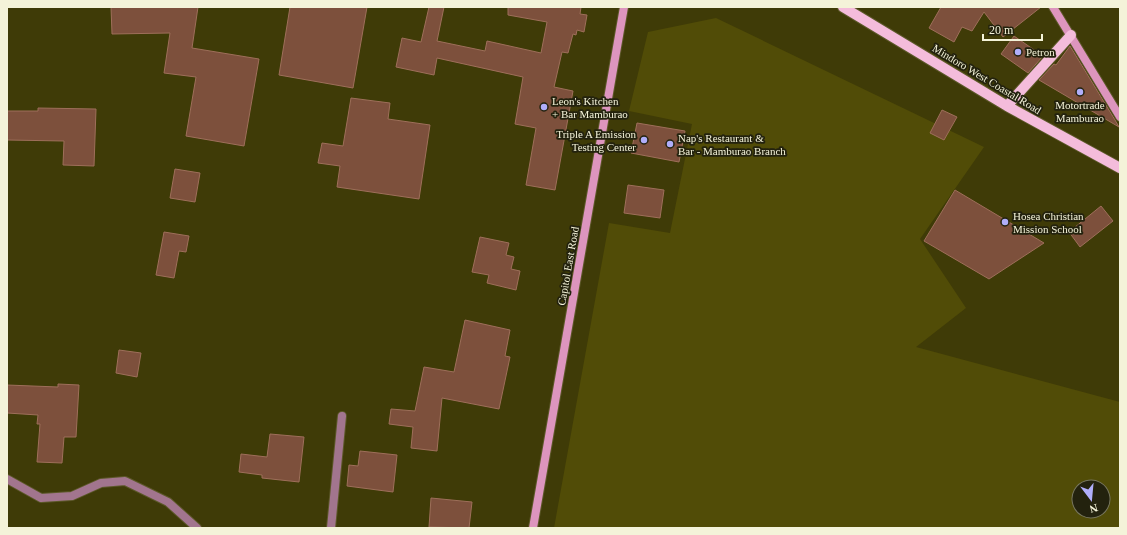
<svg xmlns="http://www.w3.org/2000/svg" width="1127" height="535" font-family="'Times New Roman',serif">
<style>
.green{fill:#514c07;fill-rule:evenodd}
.building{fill:#7d503c;stroke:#9e6f5a}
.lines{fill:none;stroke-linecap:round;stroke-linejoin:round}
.street-casing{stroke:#5c5829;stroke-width:10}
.secondary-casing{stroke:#5c5829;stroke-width:10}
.primary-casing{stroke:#5c5829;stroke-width:12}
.street{stroke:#a2758e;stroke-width:8}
.secondary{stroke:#dd95be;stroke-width:8}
.primary{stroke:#f4bcdb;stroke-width:10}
.poi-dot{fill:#b0aefa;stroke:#23220e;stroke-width:1.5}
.labels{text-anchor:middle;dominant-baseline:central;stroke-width:3.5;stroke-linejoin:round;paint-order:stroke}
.poi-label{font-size:11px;fill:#f4f3d9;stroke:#23220e;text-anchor:start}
.street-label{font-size:11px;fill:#f4f3d9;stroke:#23220e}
</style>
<rect width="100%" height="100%" fill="#3f3b07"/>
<path class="green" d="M 716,18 L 984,147 L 920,239 L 966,308 L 916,347 L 1120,402 L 1120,528 L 554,528 L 609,223 L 670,233 L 692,124 L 629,111 L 648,32 ZM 1079,487 L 1103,487 L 1103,511 L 1079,511 Z"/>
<path class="building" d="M 111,7 L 198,7 L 192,48 L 259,59 L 244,146 L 186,136 L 196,77 L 164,73 L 170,33 L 112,34 Z
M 290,7 L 367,7 L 353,88 L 279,75 Z
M 429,7 L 444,7 L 437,41 L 485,51 L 487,41 L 541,53 L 547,22 L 508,15 L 508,7 L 581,7 L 580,14 L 587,15 L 584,32 L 577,30 L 576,35 L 573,34 L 568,53 L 562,52 L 554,87 L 573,91 L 555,190 L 526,185 L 536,128 L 515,124 L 523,77 L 437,58 L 434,75 L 396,67 L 402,38 L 421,42 Z
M 941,7 L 1041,7 L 1003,37 L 984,12 L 972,31 L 962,27 L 954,42 L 929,28 Z
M 1014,36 L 1043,56 L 1028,73 L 1001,54 Z
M 1070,46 L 1115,120 L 1119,127 L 1039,80 L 1054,64 L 1056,65 Z
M 351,98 L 390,103 L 388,119 L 430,125 L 419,199 L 337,187 L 340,166 L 318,163 L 322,143 L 343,146 Z
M 38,108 L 96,109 L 94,166 L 63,165 L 64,141 L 7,140 L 7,111 L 38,111 Z
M 942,110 L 957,117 L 944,140 L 930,133 Z
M 637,123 L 685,131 L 679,162 L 631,153 Z
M 175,169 L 200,173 L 195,202 L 170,198 Z
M 628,185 L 664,190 L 660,218 L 624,213 Z
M 955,190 L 1044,243 L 989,279 L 924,241 Z
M 1101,206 L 1113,221 L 1080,247 L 1069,232 Z
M 164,232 L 189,236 L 186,252 L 179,251 L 174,278 L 156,275 Z
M 480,237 L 509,243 L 506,255 L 514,257 L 511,269 L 520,271 L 516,290 L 487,283 L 489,275 L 472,272 Z
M 465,320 L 510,330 L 505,356 L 510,357 L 499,409 L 442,398 L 437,451 L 411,448 L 413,427 L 389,424 L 391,409 L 415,411 L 424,367 L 454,372 Z
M 119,350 L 141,353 L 137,377 L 116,373 Z
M 58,384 L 79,385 L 76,437 L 64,437 L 62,463 L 37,462 L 40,424 L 37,424 L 38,415 L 7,413 L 7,385 L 58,387 Z
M 270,434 L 304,437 L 299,482 L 262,478 L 262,475 L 239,472 L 241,454 L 267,457 Z
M 360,451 L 397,455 L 393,492 L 347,486 L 349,465 L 358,466 Z
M 431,498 L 472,502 L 469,528 L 429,527 Z"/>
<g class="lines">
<defs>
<path id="street" d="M 7,479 L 41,498 L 72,496 L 101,483 L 125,481 L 168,502 L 197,528
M 331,528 L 342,416"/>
<path id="secondary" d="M 1053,7 L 1120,117
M 533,528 L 624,7"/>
<path id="primary" d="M 843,7 L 1007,106 L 1120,168
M 1007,106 L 1071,35"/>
</defs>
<use href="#street" class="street-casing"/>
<use href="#secondary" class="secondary-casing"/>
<use href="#primary" class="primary-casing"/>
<use href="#street" class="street"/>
<use href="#secondary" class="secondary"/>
<use href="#primary" class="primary"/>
</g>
<g class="poi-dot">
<circle cx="1018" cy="52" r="4"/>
<circle cx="1080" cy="92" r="4"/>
<circle cx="544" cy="107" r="4"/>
<circle cx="644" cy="140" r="4"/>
<circle cx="670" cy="144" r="4"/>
<circle cx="1005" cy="222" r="4"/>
</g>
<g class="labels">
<g class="poi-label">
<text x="1026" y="52">Petron</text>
<text x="552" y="101">Leon's Kitchen<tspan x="552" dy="13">+ Bar Mamburao</tspan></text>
<text x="1080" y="105" text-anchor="middle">Motortrade<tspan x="1080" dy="13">Mamburao</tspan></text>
<text x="636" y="134" text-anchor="end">Triple A Emission<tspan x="636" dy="13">Testing Center</tspan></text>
<text x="678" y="138">Nap's Restaurant &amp;<tspan x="678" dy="13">Bar - Mamburao Branch</tspan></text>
<text x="1013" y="216">Hosea Christian<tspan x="1013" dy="13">Mission School</tspan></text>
</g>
<g class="street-label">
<text transform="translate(987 79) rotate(31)">Mindoro West Coastal Road</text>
<text transform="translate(568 266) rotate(-80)">Capitol East Road</text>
</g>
</g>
<rect width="1127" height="535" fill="none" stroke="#f4f3d9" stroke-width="16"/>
<g transform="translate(1091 499) rotate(164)"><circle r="19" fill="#23220e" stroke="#77765f"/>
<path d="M0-3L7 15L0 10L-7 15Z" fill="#b0aefa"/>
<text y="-6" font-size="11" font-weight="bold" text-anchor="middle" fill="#f4f3d9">N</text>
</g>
<path d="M983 34v6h59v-6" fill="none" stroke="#f4f3d9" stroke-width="2"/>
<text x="989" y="34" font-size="12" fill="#f4f3d9" stroke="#23220e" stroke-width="3" paint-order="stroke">20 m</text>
</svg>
